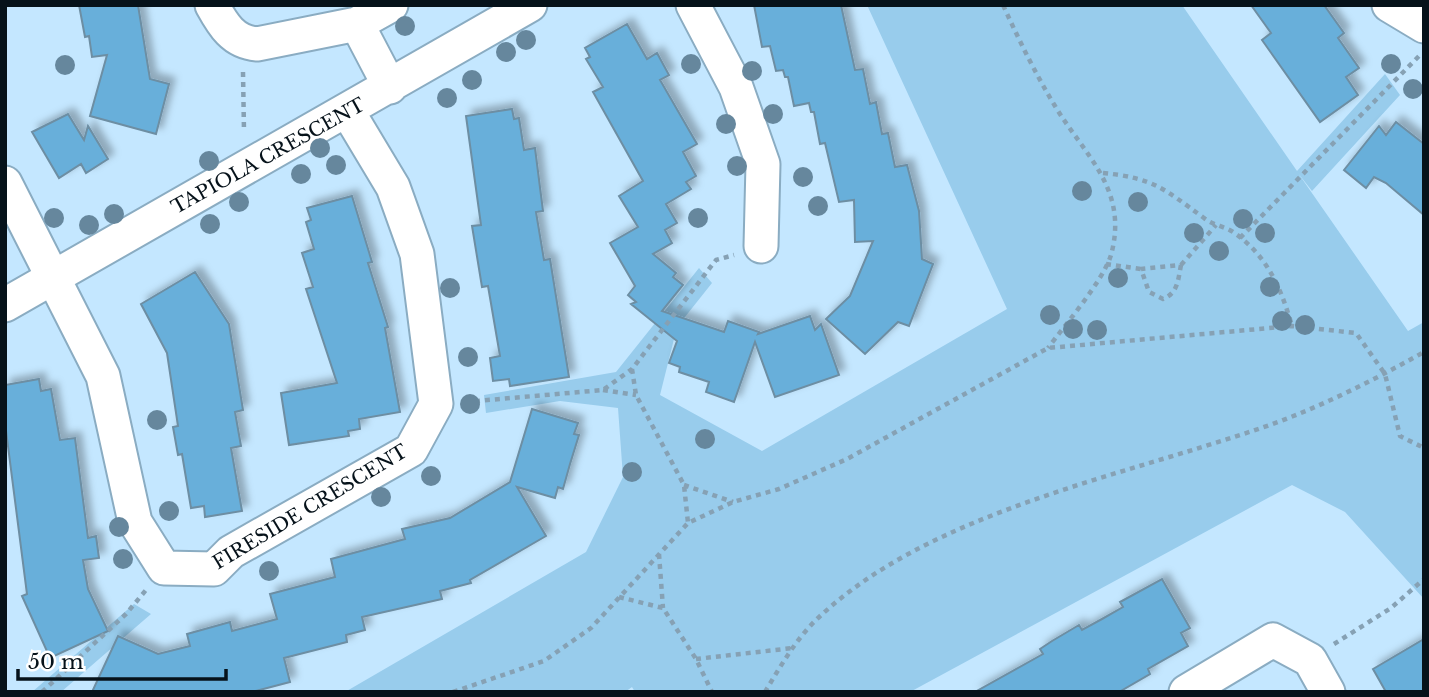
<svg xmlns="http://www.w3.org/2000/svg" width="1429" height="697" font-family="'Libre Baskerville',serif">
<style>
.green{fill:#98ccec}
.building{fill:#67afda;stroke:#6d8ea3;stroke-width:2;filter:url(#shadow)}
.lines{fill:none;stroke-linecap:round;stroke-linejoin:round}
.minor-casing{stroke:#8aacc2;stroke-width:37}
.path{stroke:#86a1b4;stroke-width:4.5;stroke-dasharray:5 5;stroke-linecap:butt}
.minor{stroke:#fff;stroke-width:33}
.tree{fill:#66879d}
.labels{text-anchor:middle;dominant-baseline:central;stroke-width:5;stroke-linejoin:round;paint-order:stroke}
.street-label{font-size:19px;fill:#06121a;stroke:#fff}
</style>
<defs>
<filter id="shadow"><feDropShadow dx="6" dy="-6" stdDeviation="3.5" flood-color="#0004"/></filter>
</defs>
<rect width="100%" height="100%" fill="#c4e7ff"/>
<path class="green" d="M 867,5 L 1182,5 L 1297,171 L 1385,74 L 1400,95 L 1312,191 L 1298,173 L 1408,331 L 1424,322 L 1424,599 L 1345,512 L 1292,485 L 910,692 L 635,692 L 632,687 L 625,692 L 345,692 L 586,552 L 623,477 L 618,408 L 560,401 L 486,413 L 484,395 L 616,372 L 699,268 L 712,283 L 677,327 L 660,395 L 762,451 L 1007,309 Z
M 134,604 L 151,614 L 61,692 L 32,692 Z"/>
<path class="building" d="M 79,5 L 138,5 L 150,79 L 169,84 L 156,134 L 90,116 L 107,55 L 92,57 L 89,36 L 85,37 Z
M 754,5 L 841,5 L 855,70 L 863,69 L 870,104 L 876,102 L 882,134 L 888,133 L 895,167 L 907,165 L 919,211 L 922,259 L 933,264 L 909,326 L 898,322 L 865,354 L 826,319 L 850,296 L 873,241 L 855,242 L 854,200 L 839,202 L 825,143 L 820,144 L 814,112 L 811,112 L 809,103 L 794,106 L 788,77 L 785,77 L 783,70 L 776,71 L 770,46 L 762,47 Z
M 1251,5 L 1324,5 L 1344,33 L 1338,38 L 1359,68 L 1346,77 L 1358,95 L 1320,122 L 1262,40 L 1271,33 Z
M 627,24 L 647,59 L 657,53 L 669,75 L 660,80 L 697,144 L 683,152 L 696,176 L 686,182 L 691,189 L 666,204 L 677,223 L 665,230 L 672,243 L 653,254 L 676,273 L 673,277 L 683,285 L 662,311 L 724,332 L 728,321 L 759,332 L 758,334 L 810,316 L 815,330 L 821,324 L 839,375 L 775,397 L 755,342 L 734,402 L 706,392 L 709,382 L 679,372 L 680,367 L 669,363 L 677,341 L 631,304 L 636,302 L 628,295 L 635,286 L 610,243 L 638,227 L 619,196 L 643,181 L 593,92 L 603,87 L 586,59 L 590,57 L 585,48 Z
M 512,109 L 514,119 L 519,118 L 524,150 L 535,148 L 543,211 L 536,212 L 544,260 L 550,259 L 569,377 L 510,386 L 509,379 L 493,381 L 490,358 L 500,356 L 488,286 L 482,287 L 472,226 L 481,225 L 466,116 Z
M 68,114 L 84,140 L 88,126 L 108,159 L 86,173 L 81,164 L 59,178 L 32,132 Z
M 1396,122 L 1424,144 L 1424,215 L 1386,183 L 1374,177 L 1366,188 L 1344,170 L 1379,126 L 1386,135 Z
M 352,196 L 372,262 L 368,263 L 388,327 L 385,328 L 400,412 L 359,419 L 360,429 L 348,431 L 349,436 L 289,445 L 281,393 L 337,383 L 306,289 L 313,287 L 302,253 L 314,249 L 306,222 L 311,220 L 307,208 Z
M 195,272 L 229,324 L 243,410 L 235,412 L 241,446 L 231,448 L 242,511 L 205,517 L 204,506 L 191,508 L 182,454 L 178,455 L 173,427 L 178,426 L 167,353 L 141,304 Z
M 39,379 L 41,391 L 51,389 L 60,440 L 75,438 L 88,538 L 96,536 L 99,558 L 83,560 L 88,589 L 108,631 L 50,658 L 22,596 L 27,594 L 5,423 L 5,385 Z
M 532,409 L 578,423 L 574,434 L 579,435 L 570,464 L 563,489 L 558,487 L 555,498 L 517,487 L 546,536 L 470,580 L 471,583 L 440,591 L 442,599 L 362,617 L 365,630 L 346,635 L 347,642 L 284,658 L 290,682 L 252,692 L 92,692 L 118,636 L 158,654 L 190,646 L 187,634 L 230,622 L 232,631 L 277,619 L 270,594 L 335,577 L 331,559 L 405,539 L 402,529 L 450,518 L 510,482 Z
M 1162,579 L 1190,628 L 1181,633 L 1188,646 L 1148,669 L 1150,674 L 1119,692 L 975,692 L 1043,654 L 1040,649 L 1052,641 L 1079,625 L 1082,630 L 1102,619 L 1123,607 L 1120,602 Z
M 1424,639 L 1424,692 L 1386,692 L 1373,669 Z"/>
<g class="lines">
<defs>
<path id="minor" d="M 212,5 C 223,25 233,42 257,44 L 357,24 L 391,5
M 693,5 L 736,87 L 763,164 L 761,246
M 1389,5 L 1424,26
M 357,24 L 390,87
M 5,183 L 103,376 L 135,522 L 164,568 L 214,569 L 231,552 L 411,450 L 436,404 L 417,254 L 393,187 L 348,112
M 5,305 L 530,5
M 1186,692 L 1273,640 L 1310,660 L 1328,692"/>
</defs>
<use href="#minor" class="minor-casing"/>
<path class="path" d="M 1003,5 C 1019,40 1035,73 1055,106 C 1085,156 1129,189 1111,255 C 1103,281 1065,325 1048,348
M 243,72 L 244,132
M 1103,173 C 1154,178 1164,189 1204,218 C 1212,225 1224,226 1233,232 C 1267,255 1281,288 1292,326
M 1240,238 L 1421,54
M 1106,264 L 1141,269
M 1181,265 C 1178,280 1178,293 1163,299 L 1149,292 L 1141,269 Z
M 1181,265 L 1216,225
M 632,369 L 636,395 L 684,485 L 688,523
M 603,390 L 636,395
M 465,402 L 603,390 L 632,369 L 716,260 L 734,255
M 684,485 L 733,502
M 659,554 L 663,608
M 619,597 L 663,608 L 696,659 L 712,692
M 1334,644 L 1391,608 L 1424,579
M 696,659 L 793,648
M 42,692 L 126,614 L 146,590
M 453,692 L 544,661 L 591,628 L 688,523 L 733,502 L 779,489 L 847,459 L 1048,348 L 1292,326 L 1356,333 L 1385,374 L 1400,436 L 1424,448
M 765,692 C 780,667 796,639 817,619 C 928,513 1119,477 1261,428 C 1317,409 1372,381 1424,352"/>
<use href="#minor" class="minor"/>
</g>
<g class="tree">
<circle cx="405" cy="26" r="10"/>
<circle cx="526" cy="40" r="10"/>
<circle cx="506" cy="52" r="10"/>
<circle cx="691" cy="64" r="10"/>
<circle cx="1391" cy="64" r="10"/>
<circle cx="65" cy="65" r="10"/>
<circle cx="752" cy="71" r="10"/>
<circle cx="472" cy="80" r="10"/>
<circle cx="1413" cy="89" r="10"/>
<circle cx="447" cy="98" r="10"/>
<circle cx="773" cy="114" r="10"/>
<circle cx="726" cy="124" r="10"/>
<circle cx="320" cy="148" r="10"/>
<circle cx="209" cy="161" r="10"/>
<circle cx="336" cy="165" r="10"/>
<circle cx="737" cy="166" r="10"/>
<circle cx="301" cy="174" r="10"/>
<circle cx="803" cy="177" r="10"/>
<circle cx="1082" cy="191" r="10"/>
<circle cx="239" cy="202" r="10"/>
<circle cx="1138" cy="202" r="10"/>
<circle cx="818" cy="206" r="10"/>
<circle cx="114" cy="214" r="10"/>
<circle cx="54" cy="218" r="10"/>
<circle cx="698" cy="218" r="10"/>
<circle cx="1243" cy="219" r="10"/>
<circle cx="210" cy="224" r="10"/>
<circle cx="89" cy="225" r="10"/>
<circle cx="1194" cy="233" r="10"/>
<circle cx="1265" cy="233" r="10"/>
<circle cx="1219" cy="251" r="10"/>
<circle cx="1118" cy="278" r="10"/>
<circle cx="1270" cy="287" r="10"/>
<circle cx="450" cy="288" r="10"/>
<circle cx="1050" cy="315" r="10"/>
<circle cx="1282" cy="321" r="10"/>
<circle cx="1305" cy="325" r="10"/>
<circle cx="1073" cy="329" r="10"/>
<circle cx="1097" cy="330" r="10"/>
<circle cx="468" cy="357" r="10"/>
<circle cx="470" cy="404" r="10"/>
<circle cx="157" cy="420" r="10"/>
<circle cx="705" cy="439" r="10"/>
<circle cx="632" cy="472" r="10"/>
<circle cx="431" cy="476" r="10"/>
<circle cx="381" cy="497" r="10"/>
<circle cx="169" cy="511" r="10"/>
<circle cx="119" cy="527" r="10"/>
<circle cx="123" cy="559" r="10"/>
<circle cx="269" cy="571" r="10"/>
</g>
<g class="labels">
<g class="street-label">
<text transform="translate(268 156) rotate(-29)">TAPIOLA CRESCENT</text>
<text transform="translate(310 507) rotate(-31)">FIRESIDE CRESCENT</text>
</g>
</g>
<rect width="1429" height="697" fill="none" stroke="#06121a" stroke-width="14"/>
<path d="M18 669v10h208v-10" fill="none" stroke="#06121a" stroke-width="3.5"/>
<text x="28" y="669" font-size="21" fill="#06121a" stroke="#ffffff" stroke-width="5" paint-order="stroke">50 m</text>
</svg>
